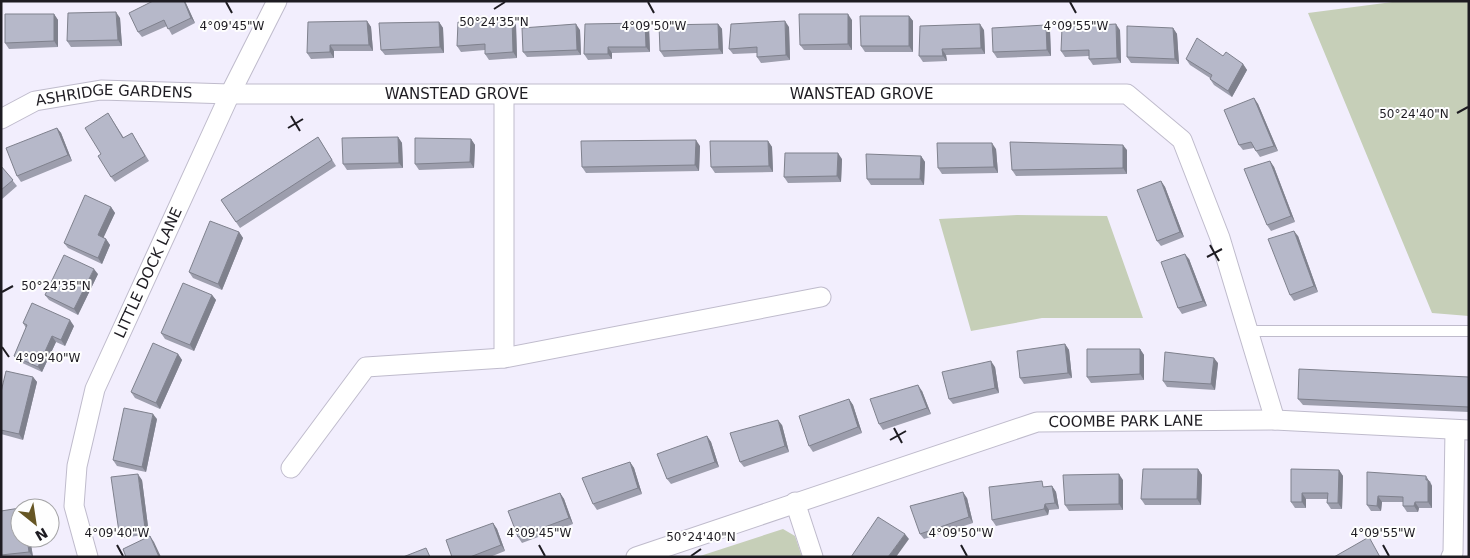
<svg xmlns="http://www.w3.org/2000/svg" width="1470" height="558" font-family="'DejaVu Sans',sans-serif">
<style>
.green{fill:#c6cfb8}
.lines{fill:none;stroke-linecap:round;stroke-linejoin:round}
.lane-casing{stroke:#bfbbcc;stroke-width:12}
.street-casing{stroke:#bfbbcc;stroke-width:21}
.lane{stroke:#fff;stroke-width:10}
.street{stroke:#fff;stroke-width:19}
.wall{fill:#9d9ead}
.shaded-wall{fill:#7f818d}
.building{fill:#b6b8c9;stroke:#7f818d}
.ticks{fill:none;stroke:#1e1c22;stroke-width:2}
.labels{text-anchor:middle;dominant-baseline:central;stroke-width:4;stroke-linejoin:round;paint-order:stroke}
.street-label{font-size:15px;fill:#1e1c22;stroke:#fefefe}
.ticks-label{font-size:12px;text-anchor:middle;fill:#1e1c22;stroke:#fefefe;stroke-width:4;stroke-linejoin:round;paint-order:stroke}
</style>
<rect width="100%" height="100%" fill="#f2eefd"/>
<path class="green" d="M 1400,1 L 1469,1 L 1469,316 L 1432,313 L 1308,13 Z
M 1017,215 L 1107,216 L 1143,318 L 1042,318 L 971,331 L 939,219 Z
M 783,529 L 795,536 L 802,557 L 697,557 Z"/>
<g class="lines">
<defs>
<path id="lane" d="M 1249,331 L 1469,331"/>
<g id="street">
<path d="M 504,94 L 504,358"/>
<path id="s1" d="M 1,119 L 35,101 L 101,90 L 230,94 L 1127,94 L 1182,140 L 1220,238 L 1275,420"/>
<path d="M 291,468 L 366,367 L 504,358 L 821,297"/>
<path d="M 795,502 L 813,557"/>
<path id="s2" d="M 88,557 L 74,506 L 77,466 L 95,389 L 230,94 L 277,1"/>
<path id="s3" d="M 636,557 L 1037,422 L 1275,420 L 1469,430"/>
<path d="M 1451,557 L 1453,553 L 1455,430"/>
</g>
</defs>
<use href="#lane" class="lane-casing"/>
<use href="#street" class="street-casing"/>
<use href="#lane" class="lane"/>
<use href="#street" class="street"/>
</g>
<path class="wall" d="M 185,1 L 195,23 L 172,35 L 167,26 L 142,37 L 138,32 Z
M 54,14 L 58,20 L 58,47 L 9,49 L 5,43 Z
M 909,16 L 913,21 L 913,52 L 865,52 L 861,46 Z
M 120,18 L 122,46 L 71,47 L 67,41 Z
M 852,20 L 852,50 L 804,50 L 800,45 Z
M 367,21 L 371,27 L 373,51 L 334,51 L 334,58 L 311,59 L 307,53 Z
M 439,22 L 443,28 L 444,53 L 385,55 L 381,50 Z
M 645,23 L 649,28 L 650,52 L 612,53 L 612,59 L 588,60 L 584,54 Z
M 718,24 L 722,29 L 723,54 L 664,57 L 660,51 Z
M 516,25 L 517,58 L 489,60 L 485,54 L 485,50 L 461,52 L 457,46 Z
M 789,27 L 790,60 L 761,63 L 757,57 L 757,53 L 733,54 L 729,49 Z
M 1173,28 L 1177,34 L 1179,64 L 1131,63 L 1127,57 Z
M 580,30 L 581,55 L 527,57 L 523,52 Z
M 984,30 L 985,54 L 946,55 L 947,61 L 923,62 L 919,56 Z
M 1120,30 L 1121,63 L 1093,65 L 1089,59 L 1089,56 L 1065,57 L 1061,51 Z
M 1050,31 L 1051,56 L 997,58 L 993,52 Z
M 1223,56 L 1243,64 L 1247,70 L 1232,97 L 1214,85 L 1210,79 L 1210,78 L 1190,65 L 1186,59 Z
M 1254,98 L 1258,104 L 1278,151 L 1260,157 L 1254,148 L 1243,150 L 1239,145 Z
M 108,113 L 124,138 L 132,133 L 149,161 L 115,182 L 111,177 L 101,154 Z
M 57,128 L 61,133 L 72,161 L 21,182 L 17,176 Z
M 318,137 L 336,166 L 240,228 L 221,200 Z
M 398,137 L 402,143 L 403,168 L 347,170 L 343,164 Z
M 471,139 L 475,145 L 474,168 L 419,170 L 415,164 Z
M 768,141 L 772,147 L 773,172 L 715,173 L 711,167 Z
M 700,146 L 699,171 L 586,173 L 582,167 Z
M 996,149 L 998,173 L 942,174 L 938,168 Z
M 1127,150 L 1127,174 L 1016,176 L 1012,170 Z
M 921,156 L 925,162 L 924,185 L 871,185 L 867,179 Z
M 842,159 L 841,182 L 788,183 L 784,177 Z
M 1270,161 L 1274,167 L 1295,222 L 1271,231 L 1267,225 Z
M 1,166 L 17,186 L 1,200 Z
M 1161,181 L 1165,187 L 1184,237 L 1161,246 L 1157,241 Z
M 111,207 L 115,213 L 103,237 L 106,239 L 110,245 L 102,264 L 68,248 L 64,243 Z
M 239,232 L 243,238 L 222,290 L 193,278 L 189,272 Z
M 1298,236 L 1318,292 L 1294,301 L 1290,295 Z
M 1189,259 L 1207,306 L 1182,314 L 1178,308 Z
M 98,274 L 78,315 L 49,300 L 45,295 Z
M 212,295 L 216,300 L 194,351 L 165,339 L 161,333 Z
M 23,323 L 74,326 L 65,346 L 56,342 L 42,372 L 18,361 L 14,356 L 26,328 Z
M 1065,344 L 1069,350 L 1072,378 L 1024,384 L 1020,378 Z
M 1140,349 L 1144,355 L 1144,380 L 1091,383 L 1087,377 Z
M 178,354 L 182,360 L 160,409 L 135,398 L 131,392 Z
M 1218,363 L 1215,390 L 1167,387 L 1163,381 Z
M 995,367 L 999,393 L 953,404 L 949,399 Z
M 33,377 L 37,382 L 23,440 L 1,434 L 1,392 Z
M 1469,377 L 1469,412 L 1303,405 L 1298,399 Z
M 922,391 L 931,414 L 883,430 L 879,424 Z
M 849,399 L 853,405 L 862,433 L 813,452 L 809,446 Z
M 157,419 L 146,472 L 117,466 L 113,460 Z
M 782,425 L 789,452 L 744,467 L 740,462 Z
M 707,436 L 711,442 L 719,467 L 671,484 L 667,479 Z
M 630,462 L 634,468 L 642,494 L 597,510 L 593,504 Z
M 1198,469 L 1202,475 L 1201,505 L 1145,505 L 1141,499 Z
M 1291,469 L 1339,470 L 1343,476 L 1342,509 L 1331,509 L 1327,503 L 1327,499 L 1306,499 L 1306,508 L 1295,508 L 1291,502 Z
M 1367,472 L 1430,481 L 1432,486 L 1432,508 L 1419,508 L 1418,512 L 1407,512 L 1403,506 L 1403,502 L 1382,502 L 1381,511 L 1371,511 L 1367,505 Z
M 142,480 L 149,534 L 123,538 L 119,532 Z
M 1123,480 L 1123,510 L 1069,511 L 1065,505 Z
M 1052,486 L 1056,492 L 1059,509 L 1049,510 L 1048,515 L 996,526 L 992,520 L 1046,487 Z
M 560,493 L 564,499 L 573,524 L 522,543 L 518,537 Z
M 967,498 L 973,523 L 924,539 L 920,534 Z
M 1,511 L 20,538 L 30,538 L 33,557 L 1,557 Z
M 493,523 L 497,529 L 505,551 L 490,557 L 452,557 Z"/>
<path class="shaded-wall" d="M 184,1 L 185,1 L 195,23 L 191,18 Z
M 116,12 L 120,18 L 122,46 L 118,40 Z
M 54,14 L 58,20 L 58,47 L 54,41 Z
M 848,14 L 852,20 L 852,50 L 848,44 Z
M 909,16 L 913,21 L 913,52 L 909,46 Z
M 512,19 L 516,25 L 517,58 L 513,52 Z
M 367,21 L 371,27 L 373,51 L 369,45 Z
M 785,21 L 789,27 L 790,60 L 786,55 Z
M 439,22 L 443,28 L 444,53 L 440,47 Z
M 645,23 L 649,28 L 650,52 L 646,47 Z
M 576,24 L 580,30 L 581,55 L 577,50 Z
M 718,24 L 722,29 L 723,54 L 719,49 Z
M 980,24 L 984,30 L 985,54 L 981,48 Z
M 1116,24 L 1120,30 L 1121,63 L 1117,58 Z
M 1046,25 L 1050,31 L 1051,56 L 1047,50 Z
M 1173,28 L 1177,34 L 1179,64 L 1175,59 Z
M 330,45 L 334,51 L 334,58 L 330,52 Z
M 608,47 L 612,53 L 612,59 L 608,54 Z
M 942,49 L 946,55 L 947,61 L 943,56 Z
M 1243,64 L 1247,70 L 1232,97 L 1228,91 Z
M 1254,98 L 1258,104 L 1278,151 L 1274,146 Z
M 57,128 L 61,133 L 72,161 L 68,155 Z
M 398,137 L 402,143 L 403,168 L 399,163 Z
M 471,139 L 475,145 L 474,168 L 470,162 Z
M 696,140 L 700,146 L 699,171 L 695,165 Z
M 768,141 L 772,147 L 773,172 L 769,166 Z
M 992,143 L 996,149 L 998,173 L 994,167 Z
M 1123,145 L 1127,150 L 1127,174 L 1123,168 Z
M 838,153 L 842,159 L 841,182 L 837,176 Z
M 921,156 L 925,162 L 924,185 L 920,179 Z
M 1270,161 L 1274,167 L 1295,222 L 1291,216 Z
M 1161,181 L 1165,187 L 1184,237 L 1180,232 Z
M 111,207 L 115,213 L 102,241 L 98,235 Z
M 1294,231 L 1298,236 L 1318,292 L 1314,286 Z
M 239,232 L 243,238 L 222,290 L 218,284 Z
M 106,239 L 110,245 L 102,264 L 98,258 Z
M 1185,254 L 1189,259 L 1207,306 L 1203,301 Z
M 94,269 L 98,274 L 78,315 L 74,309 Z
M 212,295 L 216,300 L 194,351 L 190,345 Z
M 70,320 L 74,326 L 65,346 L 61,340 Z
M 52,336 L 56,342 L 42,372 L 38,367 Z
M 1065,344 L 1069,350 L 1072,378 L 1068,373 Z
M 1140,349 L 1144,355 L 1144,380 L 1140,374 Z
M 178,354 L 182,360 L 160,409 L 156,403 Z
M 1214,358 L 1218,363 L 1215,390 L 1211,384 Z
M 991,361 L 995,367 L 999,393 L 995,388 Z
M 33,377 L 37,382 L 23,440 L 19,434 Z
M 918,385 L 922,391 L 931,414 L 927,408 Z
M 849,399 L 853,405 L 862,433 L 858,427 Z
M 153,414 L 157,419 L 146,472 L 142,467 Z
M 778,420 L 782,425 L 789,452 L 785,446 Z
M 707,436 L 711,442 L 719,467 L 715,462 Z
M 630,462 L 634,468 L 642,494 L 638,488 Z
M 1198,469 L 1202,475 L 1201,505 L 1197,499 Z
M 1339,470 L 1343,476 L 1342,509 L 1338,503 Z
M 138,474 L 142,480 L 149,534 L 145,528 Z
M 1119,474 L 1123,480 L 1123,510 L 1119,504 Z
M 1426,476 L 1432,486 L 1432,508 L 1428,502 Z
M 1052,486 L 1056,492 L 1059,509 L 1055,503 Z
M 963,492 L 967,498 L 973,523 L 969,517 Z
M 560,493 L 564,499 L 573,524 L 569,518 Z
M 1302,493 L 1306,499 L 1306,508 L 1302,502 Z
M 1378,496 L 1382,502 L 1381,511 L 1377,506 Z
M 1415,502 L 1419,508 L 1418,512 L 1414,506 Z
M 1045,504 L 1049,510 L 1048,515 L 1044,509 Z
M 493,523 L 497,529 L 505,551 L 501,545 Z
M 905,534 L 909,539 L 896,557 L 888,557 Z
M 150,536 L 154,542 L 161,557 L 159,557 Z
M 27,538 L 30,538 L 33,557 L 29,552 Z"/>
<path class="building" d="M 153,1 L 184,1 L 191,18 L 168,29 L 164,20 L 138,32 L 129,13 Z
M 116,12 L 118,40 L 67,41 L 68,13 Z
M 5,14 L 54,14 L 54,41 L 5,43 Z
M 799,14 L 848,14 L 848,44 L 800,45 Z
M 860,16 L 909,16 L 909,46 L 861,46 Z
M 512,19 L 513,52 L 485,54 L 485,44 L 457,46 L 458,22 Z
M 367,21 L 369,45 L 330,45 L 330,52 L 307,53 L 308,22 Z
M 785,21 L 786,55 L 757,57 L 757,47 L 729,49 L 731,24 Z
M 439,22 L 440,47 L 381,50 L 379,23 Z
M 645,23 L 646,47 L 608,47 L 608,54 L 584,54 L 585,24 Z
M 576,24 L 577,50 L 523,52 L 522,28 Z
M 718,24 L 719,49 L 660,51 L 659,25 Z
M 980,24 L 981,48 L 942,49 L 943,56 L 919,56 L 920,26 Z
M 1116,24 L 1117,58 L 1089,59 L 1089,50 L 1061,51 L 1062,27 Z
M 1046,25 L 1047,50 L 993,52 L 992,28 Z
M 1127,26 L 1173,28 L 1175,59 L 1127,57 Z
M 1197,38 L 1223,56 L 1226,52 L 1243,64 L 1228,91 L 1210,79 L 1212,75 L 1186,59 Z
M 1254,98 L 1274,146 L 1256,151 L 1251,142 L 1239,145 L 1224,110 Z
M 108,113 L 123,138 L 132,133 L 145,156 L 111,177 L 98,156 L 101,154 L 85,128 Z
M 57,128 L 68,155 L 17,176 L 6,148 Z
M 318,137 L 332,160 L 236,222 L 221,200 Z
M 398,137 L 399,163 L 343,164 L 342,138 Z
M 415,138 L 471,139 L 470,162 L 415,164 Z
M 696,140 L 695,165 L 582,167 L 581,141 Z
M 710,141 L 768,141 L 769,166 L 711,167 Z
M 1010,142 L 1123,145 L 1123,168 L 1012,170 Z
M 937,143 L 992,143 L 994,167 L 938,168 Z
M 785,153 L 838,153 L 837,176 L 784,177 Z
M 866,154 L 921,156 L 920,179 L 867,179 Z
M 1270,161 L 1291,216 L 1267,225 L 1244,169 Z
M 1,166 L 13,180 L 1,190 Z
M 1161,181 L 1180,232 L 1157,241 L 1137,190 Z
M 85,195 L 111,207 L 98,235 L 106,239 L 98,258 L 64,243 Z
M 210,221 L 239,232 L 218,284 L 189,272 Z
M 1294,231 L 1314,286 L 1290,295 L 1268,239 Z
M 1185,254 L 1203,301 L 1178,308 L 1161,262 Z
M 64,255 L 94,269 L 74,309 L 45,295 Z
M 183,283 L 212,295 L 190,345 L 161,333 Z
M 32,303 L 70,320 L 61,340 L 52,336 L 38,367 L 14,356 L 27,325 L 23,323 Z
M 153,343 L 178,354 L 156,403 L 131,392 Z
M 1065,344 L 1068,373 L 1020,378 L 1017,351 Z
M 1087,349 L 1140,349 L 1140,374 L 1087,377 Z
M 1165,352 L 1214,358 L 1211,384 L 1163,381 Z
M 991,361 L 995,388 L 949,399 L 942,372 Z
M 1299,369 L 1469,377 L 1469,407 L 1298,399 Z
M 6,371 L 33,377 L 19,434 L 1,430 L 1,392 Z
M 918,385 L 927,408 L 879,424 L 870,399 Z
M 849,399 L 858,427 L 809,446 L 799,416 Z
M 124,408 L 153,414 L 142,467 L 113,460 Z
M 778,420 L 785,446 L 740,462 L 730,433 Z
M 707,436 L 715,462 L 667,479 L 657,454 Z
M 630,462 L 638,488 L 593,504 L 582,478 Z
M 1143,469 L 1198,469 L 1197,499 L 1141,499 Z
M 1291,469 L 1339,470 L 1338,503 L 1327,503 L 1328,493 L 1302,493 L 1302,502 L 1291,502 Z
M 1367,472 L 1426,476 L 1426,480 L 1428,480 L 1428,502 L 1415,502 L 1414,506 L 1403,506 L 1403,497 L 1378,496 L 1377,506 L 1367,505 Z
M 138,474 L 145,528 L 119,532 L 111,477 Z
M 1119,474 L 1119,504 L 1065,505 L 1063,475 Z
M 1042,481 L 1043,487 L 1052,486 L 1055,503 L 1045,504 L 1044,509 L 992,520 L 989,487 Z
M 963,492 L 969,517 L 920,534 L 910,506 Z
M 560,493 L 569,518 L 518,537 L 508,511 Z
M 20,508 L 20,538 L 27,538 L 29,552 L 1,555 L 1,511 Z
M 878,517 L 905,534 L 888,557 L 851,557 Z
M 493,523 L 501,545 L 470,557 L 452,557 L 446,540 Z
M 150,536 L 159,557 L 126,557 L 123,549 Z
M 1369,537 L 1380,557 L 1334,557 Z
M 426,548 L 430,557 L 403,557 Z"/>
<path class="ticks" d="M 226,2 L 232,13M 648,2 L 654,13M 1070,2 L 1076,13M 494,9 L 505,2M 1457,113 L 1468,107M 291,116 L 300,131M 288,128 L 303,119M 1210,245 L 1219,261M 1207,257 L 1222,249M 2,292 L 13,286M 2,347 L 9,357M 894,428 L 902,443M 890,440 L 906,431M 117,545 L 123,556M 539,545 L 545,556M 961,545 L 967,556M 1383,545 L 1389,556M 691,556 L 701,549"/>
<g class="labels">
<g class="street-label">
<text stroke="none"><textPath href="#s1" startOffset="461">WANSTEAD GROVE</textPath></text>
<text stroke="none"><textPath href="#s1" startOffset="866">WANSTEAD GROVE</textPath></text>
<text stroke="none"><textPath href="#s1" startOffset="118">ASHRIDGE GARDENS</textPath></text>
<text stroke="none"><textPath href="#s2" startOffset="300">LITTLE DOCK LANE</textPath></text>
<text stroke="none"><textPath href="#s3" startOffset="512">COOMBE PARK LANE</textPath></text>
</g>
</g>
<g class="ticks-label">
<text x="494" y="26">50°24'35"N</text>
<text x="232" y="30">4°09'45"W</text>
<text x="654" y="30">4°09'50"W</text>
<text x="1076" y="30">4°09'55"W</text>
<text x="1414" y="118">50°24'40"N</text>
<text x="56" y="290">50°24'35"N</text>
<text x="48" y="362">4°09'40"W</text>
<text x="117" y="537">4°09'40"W</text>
<text x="539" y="537">4°09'45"W</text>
<text x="961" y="537">4°09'50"W</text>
<text x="1383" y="537">4°09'55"W</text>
<text x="701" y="541">50°24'40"N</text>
</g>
<rect width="1470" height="558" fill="none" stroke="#1e1c22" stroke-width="5"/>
<g transform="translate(35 523) rotate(150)"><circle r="24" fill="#fefefe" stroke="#a4a4a6"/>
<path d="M0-4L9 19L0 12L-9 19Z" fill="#665624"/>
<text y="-8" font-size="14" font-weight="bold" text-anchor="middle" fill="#1e1c22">N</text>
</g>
</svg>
